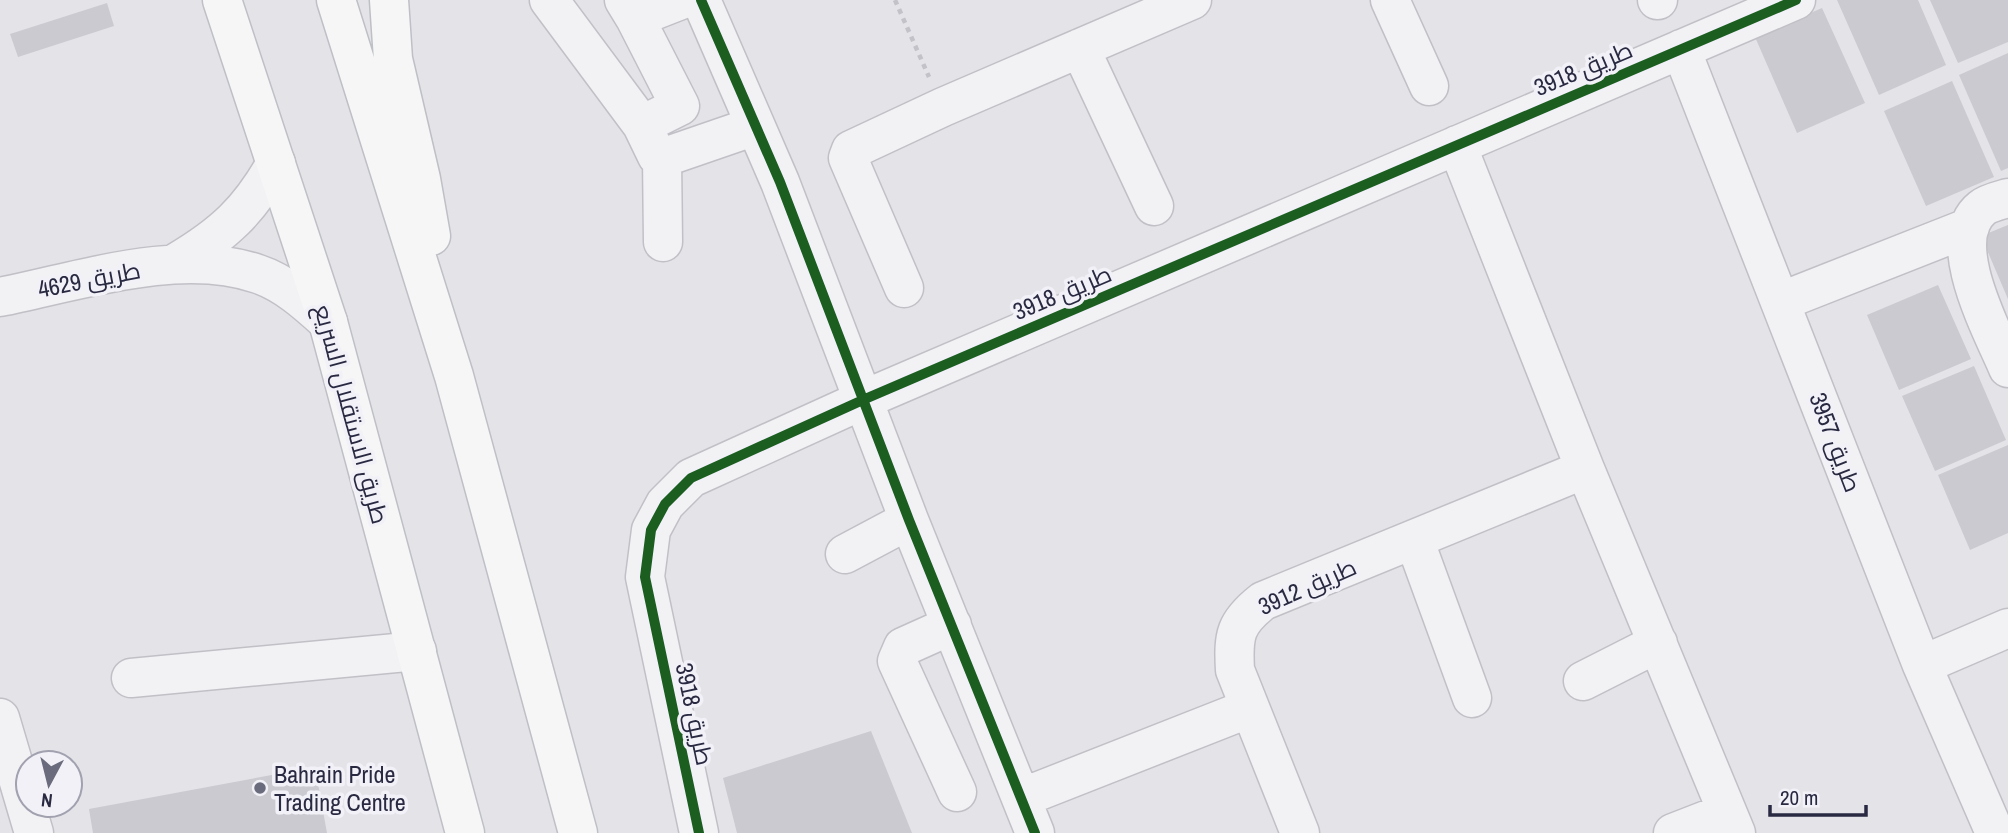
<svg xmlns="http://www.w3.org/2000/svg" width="2008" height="833" font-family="'Archivo Narrow',Cairo,sans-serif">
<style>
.building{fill:#cacad0}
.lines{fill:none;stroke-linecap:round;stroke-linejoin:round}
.minor-casing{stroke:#c0c0c6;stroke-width:41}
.major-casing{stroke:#bfc0c6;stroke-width:41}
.path{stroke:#c2c2c8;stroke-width:4.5;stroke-dasharray:5 5;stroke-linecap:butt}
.minor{stroke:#f2f2f5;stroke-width:38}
.major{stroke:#f6f6f7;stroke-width:38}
.cycleway-casing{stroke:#f1f1f7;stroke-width:15}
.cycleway{stroke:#1b5e20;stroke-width:10}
.poi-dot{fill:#6a6b7c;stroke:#f1f1f7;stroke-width:2.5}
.labels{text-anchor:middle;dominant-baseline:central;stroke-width:7;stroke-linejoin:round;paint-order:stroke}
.street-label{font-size:24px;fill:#292a42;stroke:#f1f1f7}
.poi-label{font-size:24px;fill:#292a42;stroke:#f1f1f7;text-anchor:start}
</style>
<rect width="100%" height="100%" fill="#e3e3e8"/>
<path class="building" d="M 1837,0 L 1918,0 L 1946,65 L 1879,95 Z
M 1930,0 L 2008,0 L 2008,42 L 1958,63 Z
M 107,3 L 114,26 L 18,57 L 10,34 Z
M 1822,8 L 1865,103 L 1797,133 L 1755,37 Z
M 2008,53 L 2008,168 L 2001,171 L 1959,75 Z
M 1952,81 L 1994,177 L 1926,206 L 1884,111 Z
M 2008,225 L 2008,299 L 1981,236 Z
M 1938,285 L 1971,359 L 1899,390 L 1867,315 Z
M 1974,366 L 2006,440 L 1935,471 L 1902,396 Z
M 2008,445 L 2008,533 L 1970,550 L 1938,475 Z
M 871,731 L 912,833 L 737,833 L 723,778 Z
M 315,767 L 327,833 L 93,833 L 89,809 Z"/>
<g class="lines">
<defs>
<path id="minor" d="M 549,0 L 642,125 L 657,156 L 662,158 L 663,242
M 624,0 L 635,18 L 681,0
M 701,0 L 780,182 L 909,520 L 1035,833
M 1390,0 L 1429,86
M 1657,0 L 1658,0
M 635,18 L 680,106 L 642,125
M 1080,48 L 1154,206
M 1681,49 L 1922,665 L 1995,833
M 1457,145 L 1585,469 L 1736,833
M 662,158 L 755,126
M 2008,198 C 2001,200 1988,203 1982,208 C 1942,240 1993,332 2008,368
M 177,262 C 224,234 249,211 276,163
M 904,288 L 848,158 L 851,150 L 943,107 L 1192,0
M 0,297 C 79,281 181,247 258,274 C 285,283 307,303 328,322
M 1782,301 L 1970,227
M 1414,539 L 1472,698
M 845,554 L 909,520
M 952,625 L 903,647 L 897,661 L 957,792
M 1922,665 L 2008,628
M 131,678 L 417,651
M 1583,681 L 1658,643
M 0,718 L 34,833
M 1021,798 L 1250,708
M 699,833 L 645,577 L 651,530 L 665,504 L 691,478 L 865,399 L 1796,0
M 1300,833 L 1235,670 C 1233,635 1235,623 1263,601 L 1585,469
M 1673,833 L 1727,812"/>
<path id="major" d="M 222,0 L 328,322 L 465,833
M 336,0 L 454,376 L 578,833
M 389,0 L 393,59 L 421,179 L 431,236"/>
</defs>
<use href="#minor" class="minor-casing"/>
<use href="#major" class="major-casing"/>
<path class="path" d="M 895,0 L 929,77"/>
<use href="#minor" class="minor"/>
<use href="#major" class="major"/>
<defs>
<path id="cycleway" d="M 701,0 L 780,182 L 909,520 L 1035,833
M 699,833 L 645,577 L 651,530 L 665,504 L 691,478 L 865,399 L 1796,0"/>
</defs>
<use href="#cycleway" class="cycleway-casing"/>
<use href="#cycleway" class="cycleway"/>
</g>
<circle class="poi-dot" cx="260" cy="788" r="7"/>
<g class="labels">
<g class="street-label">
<text transform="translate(1583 68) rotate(-23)">طريق 3918</text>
<text transform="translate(89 279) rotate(-11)">طريق 4629</text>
<text transform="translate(1062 292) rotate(-23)">طريق 3918</text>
<text transform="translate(352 414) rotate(75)">طريق الاستقلال السريع</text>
<text transform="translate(1836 442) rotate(69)">طريق 3957</text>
<text transform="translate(1307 586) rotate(-24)">طريق 3912</text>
<text transform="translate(695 714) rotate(78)">طريق 3918</text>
</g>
<g class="poi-label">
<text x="274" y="774">Bahrain Pride<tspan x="274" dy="28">Trading Centre</tspan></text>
</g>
</g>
<g transform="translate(49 784) rotate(187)"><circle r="33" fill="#f1f1f7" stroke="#a1a1af" stroke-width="2"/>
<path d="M0-5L12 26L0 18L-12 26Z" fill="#6a6b7c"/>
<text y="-10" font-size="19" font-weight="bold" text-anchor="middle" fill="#292a42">N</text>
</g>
<path d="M1770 805v10h96v-10" fill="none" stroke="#292a42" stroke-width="3.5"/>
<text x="1780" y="805" font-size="21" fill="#292a42" stroke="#f1f1f7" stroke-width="5" paint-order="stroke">20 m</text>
</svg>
